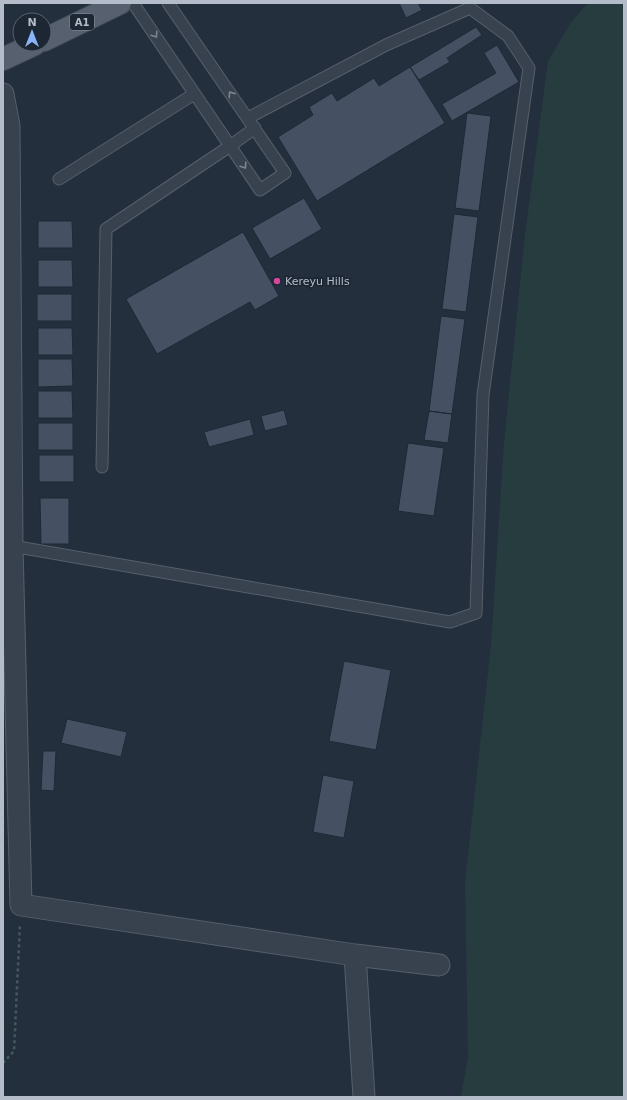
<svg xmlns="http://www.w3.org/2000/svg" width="627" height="1100" font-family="'DejaVu Sans',sans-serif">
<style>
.green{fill:#263c3f}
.building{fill:#455162;stroke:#1f2835}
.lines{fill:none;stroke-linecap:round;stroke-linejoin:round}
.service-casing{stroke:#565f6c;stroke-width:13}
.minor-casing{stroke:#565f6c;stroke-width:23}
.primary-casing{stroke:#414a57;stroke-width:24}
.path{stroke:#44595c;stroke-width:2.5;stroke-dasharray:3 3;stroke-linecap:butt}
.service{stroke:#38414e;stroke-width:11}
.minor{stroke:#38414e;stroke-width:21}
.primary{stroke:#56606e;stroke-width:22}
.oneway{stroke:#7c8592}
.hotel-dot{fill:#d1479c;stroke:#1d2633;stroke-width:1.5}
.labels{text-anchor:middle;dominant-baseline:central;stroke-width:3.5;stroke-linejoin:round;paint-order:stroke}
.shield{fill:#1d2633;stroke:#878f9c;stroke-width:1}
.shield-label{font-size:10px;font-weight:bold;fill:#b4bcc9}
.poi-label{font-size:11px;fill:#b4bcc9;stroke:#1d2633;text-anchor:start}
</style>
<rect width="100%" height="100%" fill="#242f3e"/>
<path class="green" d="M 588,3 L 624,3 L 624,1097 L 461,1097 L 468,1056 L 465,881 L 491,645 L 504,442 L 525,235 L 548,61 L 572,21 Z"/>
<path class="building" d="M 399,3 L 418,3 L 422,10 L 406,18 Z
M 476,27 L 482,35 L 447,58 L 450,62 L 419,80 L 410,67 Z
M 497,45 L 519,82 L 452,121 L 442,104 L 496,73 L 484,53 Z
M 410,67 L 445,123 L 317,201 L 278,137 L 313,115 L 309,107 L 332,93 L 337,101 L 374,78 L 379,86 Z
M 467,113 L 491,116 L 479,211 L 455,208 Z
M 304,198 L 322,229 L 270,259 L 252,228 Z
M 454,214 L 478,217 L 466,312 L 442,309 Z
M 38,221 L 72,221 L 73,248 L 38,248 Z
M 243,232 L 279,296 L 255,310 L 250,302 L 157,354 L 126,299 Z
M 38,260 L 72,260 L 73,287 L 38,287 Z
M 37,294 L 72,294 L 72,321 L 37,321 Z
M 441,316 L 465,319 L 452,414 L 429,411 Z
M 38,328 L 72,328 L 73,355 L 38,355 Z
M 38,359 L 72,359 L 73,386 L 38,387 Z
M 38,391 L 72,391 L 73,418 L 38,418 Z
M 284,410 L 288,425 L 265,431 L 261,416 Z
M 429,411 L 452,414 L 448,443 L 424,440 Z
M 250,419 L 254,435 L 209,447 L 204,432 Z
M 38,423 L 73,423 L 73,450 L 38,450 Z
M 408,443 L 444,448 L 434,516 L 398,511 Z
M 39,455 L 74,455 L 74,482 L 39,482 Z
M 40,498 L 69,498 L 69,544 L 41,544 Z
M 344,661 L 391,670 L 376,750 L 329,741 Z
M 67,719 L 127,732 L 121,757 L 61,743 Z
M 43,751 L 56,751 L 54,791 L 41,790 Z
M 323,775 L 354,781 L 344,838 L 313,832 Z"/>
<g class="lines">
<defs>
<path id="service" d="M 133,3 L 260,190 L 285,173 L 168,3
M 59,179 L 194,94
M 102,467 L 106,229 L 230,146 L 255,128
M 12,546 L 450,622 L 476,613 L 483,395 L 529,68 L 508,36 L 470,8 L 386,45 L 248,118"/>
<path id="minor" d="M 3,94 L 9,126 L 12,546 L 21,905 L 355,955 L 439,965
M 355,955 L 364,1097"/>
<path id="primary" d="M 44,40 L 120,3
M 3,59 L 35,44"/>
</defs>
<use href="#service" class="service-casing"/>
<use href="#minor" class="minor-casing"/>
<use href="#primary" class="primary-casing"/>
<path class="path" d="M 3,1063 L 14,1051 L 20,924"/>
<use href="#service" class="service"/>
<use href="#minor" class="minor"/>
<use href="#primary" class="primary"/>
</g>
<defs><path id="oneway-chevron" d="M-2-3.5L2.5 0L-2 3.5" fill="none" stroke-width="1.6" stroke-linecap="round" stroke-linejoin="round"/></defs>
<g class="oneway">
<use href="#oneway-chevron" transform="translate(155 35) rotate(56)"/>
<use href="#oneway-chevron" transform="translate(231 94) rotate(-125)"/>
<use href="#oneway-chevron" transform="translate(244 166) rotate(56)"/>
</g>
<circle class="hotel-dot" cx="277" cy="281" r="4"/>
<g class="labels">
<rect class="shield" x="70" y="14" width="24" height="16" rx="3"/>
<g class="shield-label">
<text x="82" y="22">A1</text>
</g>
<g class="poi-label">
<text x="285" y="281">Kereyu Hills</text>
</g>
</g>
<rect width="627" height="1100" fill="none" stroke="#b4bcc9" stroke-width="8"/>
<g transform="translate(32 32)"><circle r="19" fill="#1d2633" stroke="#59626f"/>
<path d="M0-3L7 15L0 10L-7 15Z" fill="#8ab4f8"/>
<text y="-6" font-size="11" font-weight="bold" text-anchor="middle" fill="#b4bcc9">N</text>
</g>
</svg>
